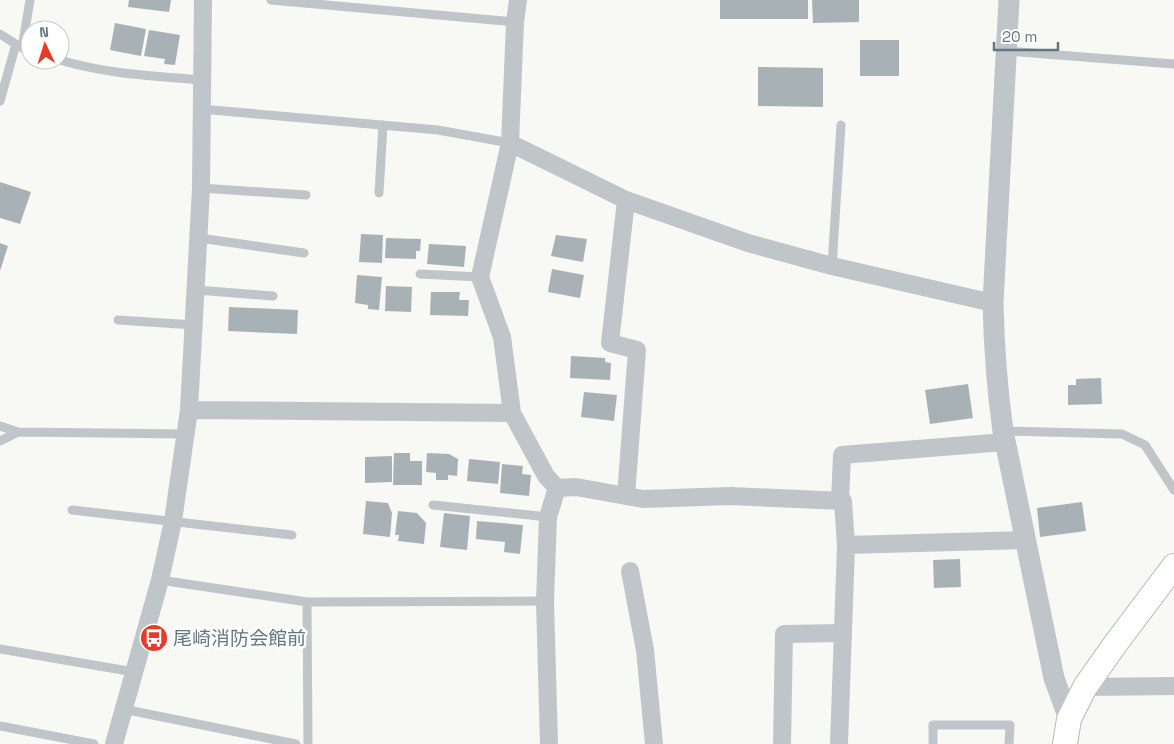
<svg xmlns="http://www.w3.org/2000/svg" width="1174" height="744" font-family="'Space Grotesk','Noto Sans JP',sans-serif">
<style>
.building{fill:#a8b2b6}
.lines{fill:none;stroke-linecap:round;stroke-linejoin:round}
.secondary-casing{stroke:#b1b9bc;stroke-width:26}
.service{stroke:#bfc5c8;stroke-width:9}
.minor{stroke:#bfc5c8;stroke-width:18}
.tertiary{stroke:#bfc5c8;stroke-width:21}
.secondary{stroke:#fff;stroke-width:24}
.labels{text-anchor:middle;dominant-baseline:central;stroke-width:5;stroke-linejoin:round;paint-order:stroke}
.poi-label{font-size:19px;fill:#637780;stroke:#fff;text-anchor:start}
</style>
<rect width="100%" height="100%" fill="#f8f8f5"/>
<path class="building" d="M 129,0 L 171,0 L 169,12 L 128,7 Z
M 720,0 L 808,0 L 808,19 L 720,19 Z
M 812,0 L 859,0 L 859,22 L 813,23 Z
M 115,23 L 146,29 L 141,56 L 110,50 Z
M 149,30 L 180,35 L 175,65 L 164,64 L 165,59 L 144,56 Z
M 860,40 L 899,40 L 899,76 L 860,76 Z
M 758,67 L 823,68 L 823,107 L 758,106 Z
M 0,182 L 31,192 L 20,224 L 0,218 Z
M 361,234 L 383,235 L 382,263 L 359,262 Z
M 556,235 L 587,239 L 583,262 L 551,256 Z
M 386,238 L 421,239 L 420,251 L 416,251 L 416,259 L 385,258 Z
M 0,243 L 8,246 L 0,271 Z
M 429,244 L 466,246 L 464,267 L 427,264 Z
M 552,269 L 584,275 L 580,298 L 548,292 Z
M 357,275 L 382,277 L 379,310 L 368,309 L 368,305 L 355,303 Z
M 386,286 L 412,287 L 411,312 L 385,311 Z
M 431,292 L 460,292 L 459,300 L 469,300 L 468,316 L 430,315 Z
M 229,307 L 298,310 L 297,334 L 228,331 Z
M 571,356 L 605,358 L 605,362 L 611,363 L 610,380 L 570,378 Z
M 1101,378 L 1102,404 L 1068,405 L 1068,385 L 1076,385 L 1076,379 Z
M 968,384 L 973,418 L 930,424 L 925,390 Z
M 584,392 L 617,395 L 614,421 L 581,417 Z
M 394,453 L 410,453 L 410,461 L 422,461 L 422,485 L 393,485 Z
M 427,453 L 449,454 L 458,459 L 457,476 L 448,475 L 448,480 L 436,480 L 436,473 L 426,472 Z
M 392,456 L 392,482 L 365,483 L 365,457 Z
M 469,459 L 500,462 L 498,484 L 467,481 Z
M 502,464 L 523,466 L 522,474 L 531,475 L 529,496 L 500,493 Z
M 366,501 L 388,503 L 392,513 L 390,537 L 363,534 Z
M 1082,502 L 1086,531 L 1040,537 L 1037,508 Z
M 398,511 L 417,513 L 426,523 L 424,544 L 398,541 L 399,535 L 395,535 Z
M 444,513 L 470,516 L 467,550 L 440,547 Z
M 477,521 L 523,525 L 520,554 L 504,552 L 505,542 L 476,539 Z
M 960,559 L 961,587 L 934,588 L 933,560 Z"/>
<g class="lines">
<defs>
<path id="secondary" d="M 1065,744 L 1069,719 L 1085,687 L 1116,643 L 1174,566"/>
</defs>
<use href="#secondary" class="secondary-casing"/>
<path class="service" d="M 271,0 L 515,22
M 0,34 L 22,48 L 30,50
M 22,48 L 30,0
M 1006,51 L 1174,64
M 60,60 C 106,74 154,76 201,80
M 0,101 L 16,44
M 201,109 L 438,130 L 510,143
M 201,188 L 306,195
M 379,193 L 383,125
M 199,238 L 304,253
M 832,266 L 841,125
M 420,274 L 480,277
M 197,290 L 273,296
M 118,320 L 194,325
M 0,426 L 18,432 L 186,434
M 1003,431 L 1122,434 L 1145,445 L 1174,490
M 0,441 L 18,432
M 433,505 L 548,517
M 72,510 L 292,535
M 160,580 L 307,602 L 545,601
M 307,602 L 308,744
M 0,649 L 134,672
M 123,709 L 296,744
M 0,726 L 94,744
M 933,744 L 933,725 L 1010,725 L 1009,744"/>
<path class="minor" d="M 518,0 L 515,22 L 510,143 L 480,277 L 502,337 L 512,413 L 546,476 L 557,488
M 510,143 L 626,200 L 748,243 L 832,266 L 993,303
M 189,410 L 512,413
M 557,488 L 576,487 L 643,499 L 731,496 L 843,501 L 846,545 L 839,744
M 626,496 L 637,350 L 610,343 L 626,200
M 840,501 L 842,455 L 1005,442
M 846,545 L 1025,540
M 630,571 L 645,650 L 654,744
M 1085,687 L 1174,686
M 114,744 L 160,580 L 173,521 L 189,410 L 201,188 L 203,0
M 549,744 L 545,601 L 548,517 L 557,488
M 782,744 L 784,634 L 842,633"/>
<path class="tertiary" d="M 1009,0 L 993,303 C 994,346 997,388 1003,431 L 1054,678 L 1069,719"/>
<use href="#secondary" class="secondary"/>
</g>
<defs>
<symbol id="bus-disc" viewBox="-11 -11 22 22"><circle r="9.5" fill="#e53b28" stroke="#fff"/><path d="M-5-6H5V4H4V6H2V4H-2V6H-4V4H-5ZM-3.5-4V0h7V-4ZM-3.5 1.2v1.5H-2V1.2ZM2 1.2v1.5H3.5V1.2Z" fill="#fff"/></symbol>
</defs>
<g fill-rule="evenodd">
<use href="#bus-disc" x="138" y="622" width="32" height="32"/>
</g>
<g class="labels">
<g class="poi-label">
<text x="173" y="638">尾崎消防会館前</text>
</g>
</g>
<g transform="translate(45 45) rotate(356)"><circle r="24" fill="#ffffff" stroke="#c1c9cc"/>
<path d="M0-4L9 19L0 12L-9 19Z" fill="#e53b28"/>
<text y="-8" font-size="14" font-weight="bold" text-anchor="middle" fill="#637780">N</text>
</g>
<path d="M994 42v8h64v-8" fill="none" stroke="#637780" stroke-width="2.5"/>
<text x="1002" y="42" font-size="15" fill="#637780" stroke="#ffffff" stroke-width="4" paint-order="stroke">20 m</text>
</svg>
